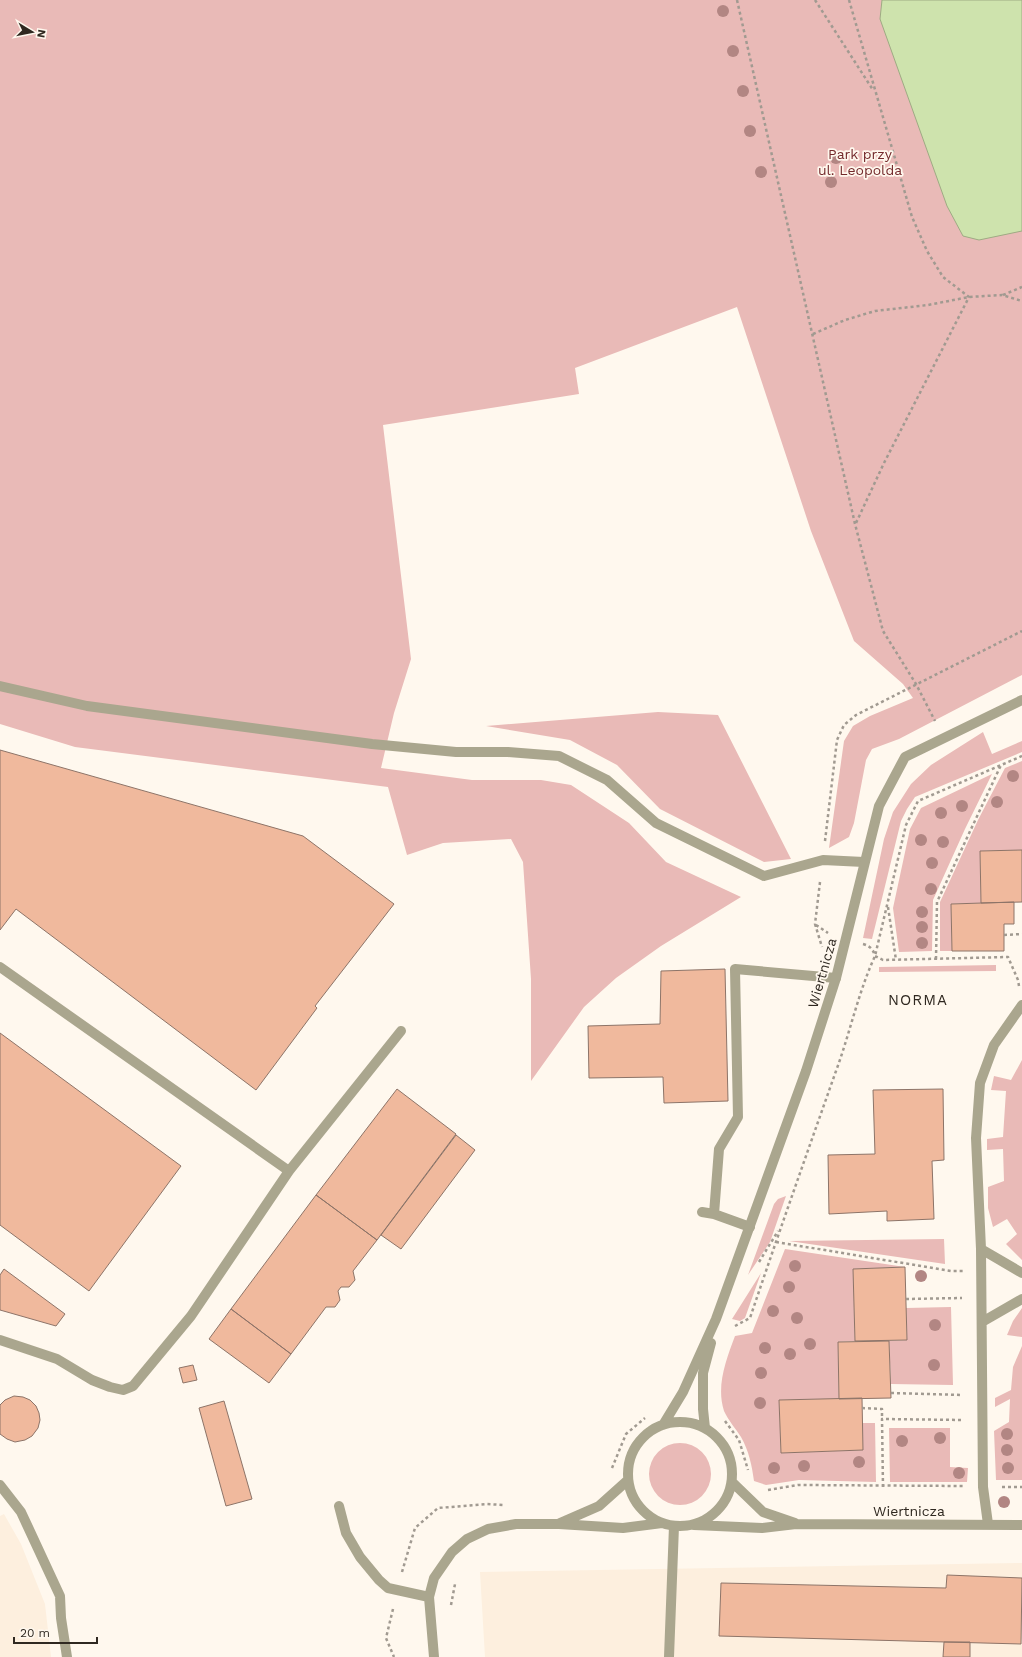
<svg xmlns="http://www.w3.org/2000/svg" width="1022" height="1657" font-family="'Work Sans',sans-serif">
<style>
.built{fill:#fdefde}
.green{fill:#e9bab7}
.water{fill:#cee3ad;stroke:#9eab83}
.building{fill:#f0b99d;stroke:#8d7468}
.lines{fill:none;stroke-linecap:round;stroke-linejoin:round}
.path{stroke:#a19a91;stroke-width:2.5;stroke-dasharray:3 3;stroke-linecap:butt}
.lane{stroke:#aaa68e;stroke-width:10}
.street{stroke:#aaa68e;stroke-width:10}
.tree{fill:#b28683}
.labels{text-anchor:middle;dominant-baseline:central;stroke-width:3.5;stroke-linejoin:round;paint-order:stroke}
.park-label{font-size:14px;fill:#73292b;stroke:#fff8ee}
.street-label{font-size:14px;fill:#2f2820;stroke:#fff8ee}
.neighbourhood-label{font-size:15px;letter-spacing:1px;fill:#2f2820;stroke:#fff8ee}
</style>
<rect width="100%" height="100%" fill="#fff8ee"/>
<path class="built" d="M 4,1514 L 21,1544 L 45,1604 L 51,1657 L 0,1657 L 0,1516 Z
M 1022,1563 L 1022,1657 L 485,1657 L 480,1572 Z"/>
<path class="green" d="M 0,0 L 1022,0 L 1022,675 L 899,739 L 872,749 L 866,760 L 854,823 L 849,837 L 829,848 L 844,741 L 853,726 L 870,716 L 913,698 L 903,684 L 854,641 L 811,531 L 737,307 L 575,368 L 579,394 L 383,425 L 411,659 L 394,713 L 381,768 L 472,780 L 541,780 L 571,785 L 629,823 L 666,862 L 741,897 L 661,946 L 616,978 L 584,1007 L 531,1081 L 531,979 L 523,862 L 511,839 L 443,843 L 407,855 L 388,787 L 75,747 L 0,724 Z
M 658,712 L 718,715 L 791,859 L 764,862 L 660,809 L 617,765 L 570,740 L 486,726 Z
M 983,732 L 992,754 L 1022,741 L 1022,752 L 915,797 L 907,809 L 901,821 L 872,939 L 863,938 L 884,839 L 893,812 L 911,784 L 931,765 Z
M 1022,761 L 1022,850 L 980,851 L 981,903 L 951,904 L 952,951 L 940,951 L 940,902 L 978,820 L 1005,768 Z
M 992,774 L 965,829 L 933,900 L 932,951 L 899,952 L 893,908 L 910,829 L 921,808 Z
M 996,965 L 996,971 L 879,972 L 879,967 Z
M 1022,1060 L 1022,1260 L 1006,1244 L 1017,1234 L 1007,1219 L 993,1227 L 988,1208 L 988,1187 L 1004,1181 L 1003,1149 L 987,1150 L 987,1139 L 1003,1137 L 1006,1091 L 991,1090 L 994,1076 L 1011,1080 Z
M 786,1196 L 770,1242 L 748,1275 L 774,1204 L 778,1199 Z
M 944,1239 L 945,1264 L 789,1241 Z
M 785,1249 L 905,1267 L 854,1269 L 855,1341 L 838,1342 L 839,1399 L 779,1400 L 781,1453 L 862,1450 L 862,1423 L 875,1423 L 876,1482 L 799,1480 L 766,1485 L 754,1481 C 752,1466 749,1451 741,1437 C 736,1429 728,1420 724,1411 C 716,1386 726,1360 735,1336 L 752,1333 Z
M 761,1273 L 745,1318 L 740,1321 L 732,1319 Z
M 951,1307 L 953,1385 L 891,1384 L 889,1341 L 907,1340 L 906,1308 Z
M 1022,1308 L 1022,1337 L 1007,1335 L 1013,1321 Z
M 1022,1346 L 1022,1480 L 996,1480 L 994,1431 L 1009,1422 L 1010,1399 L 995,1407 L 995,1398 L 1011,1390 L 1013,1367 Z
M 889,1428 L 950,1428 L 950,1467 L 968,1468 L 967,1482 L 890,1482 Z
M649 1474a31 31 0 1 1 62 0a31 31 0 1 1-62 0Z"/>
<path class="water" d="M 882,0 L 1022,0 L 1022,231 L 979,240 L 963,236 L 947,206 L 880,19 Z"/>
<path class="building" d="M 0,750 L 303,836 L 394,904 L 315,1006 L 317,1008 L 256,1090 L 16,909 L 0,930 Z
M 1022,850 L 1022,902 L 981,903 L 980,851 Z
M 1014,902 L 1014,924 L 1004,924 L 1004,951 L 952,951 L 951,904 Z
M 725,969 L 728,1101 L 664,1103 L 663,1077 L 589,1078 L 588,1026 L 660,1024 L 661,971 Z
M 0,1033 L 181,1166 L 89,1291 L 0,1225 Z
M 397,1089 L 456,1134 L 377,1240 L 316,1195 Z
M 943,1089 L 944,1160 L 932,1161 L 934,1219 L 887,1221 L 887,1211 L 829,1214 L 828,1155 L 875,1154 L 873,1090 Z
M 456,1135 L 475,1150 L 401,1249 L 381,1235 Z
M 316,1195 L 377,1240 L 353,1271 L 355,1280 L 349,1287 L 341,1287 L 338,1291 L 340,1300 L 335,1307 L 326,1307 L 291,1354 L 231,1309 Z
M 905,1267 L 907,1340 L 855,1341 L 853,1269 Z
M 4,1269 L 65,1314 L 56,1326 L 0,1310 L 0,1275 Z
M 231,1309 L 291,1354 L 269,1383 L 209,1339 Z
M 889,1341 L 891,1398 L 839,1399 L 838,1342 Z
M 193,1365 L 197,1380 L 183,1383 L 179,1368 Z
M 14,1396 L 23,1397 L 30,1400 L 36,1406 L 39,1413 L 40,1420 L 38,1428 L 32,1436 L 25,1440 L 15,1442 L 7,1439 L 0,1434 L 0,1405 L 5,1400 Z
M 862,1398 L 863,1450 L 781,1453 L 779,1400 Z
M 224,1401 L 252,1499 L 226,1506 L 199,1408 Z
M 947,1575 L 1022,1578 L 1021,1644 L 719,1636 L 721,1583 L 946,1588 Z
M 944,1642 L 970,1642 L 970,1657 L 943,1657 Z"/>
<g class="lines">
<path class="path" d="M 737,0 L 855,524 L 883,631 L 916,684 L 935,721
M 815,0 L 873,90
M 849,0 L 912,217 L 927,251 L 943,277 L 969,297 L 884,463 L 856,523
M 1003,295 L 1022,287
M 813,334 L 845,320 L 875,311 L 928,305 L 969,297 L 1002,295 L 1022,301
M 825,841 L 837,740 L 844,725 L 856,715 L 1022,631
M 820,882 L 815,924 L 822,947
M 888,907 L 896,960
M 816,925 L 828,933
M 1004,935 L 1022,934
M 863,944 C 870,946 873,949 875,956 L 883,960 L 1008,957 L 1018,980 L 1019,986
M 936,959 L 937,902 L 1001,765
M 776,1242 L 951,1271 L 963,1271
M 759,1262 L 778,1231
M 906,1299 L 962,1298
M 735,1326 L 750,1318 C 778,1235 807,1153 836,1071 C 850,1033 858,993 875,956 L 906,825 L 918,801 L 1022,756
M 891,1393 L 962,1395
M 862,1408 L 882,1409 L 882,1419
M 725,1421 L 739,1440 L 748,1470
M 612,1468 L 626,1434 L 645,1418
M 883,1487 L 882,1419 L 964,1420
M 1002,1487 L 1022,1487
M 768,1490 L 798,1485 L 963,1486
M 402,1572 L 415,1528 L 438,1508 L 487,1504 L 504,1505
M 451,1605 L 455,1584
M 393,1609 L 386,1638 L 394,1657"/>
<path class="lane" d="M 0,686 L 87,706 L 372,744 L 456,752 L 508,752 L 559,756 L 607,780 L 656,823 L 764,876 L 823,860 L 864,862
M 0,967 L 289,1171
M 702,1212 L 714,1214
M 750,1227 L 714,1214 L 719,1149 L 738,1117 L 735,969 L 836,978
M 981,1249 L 1022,1273
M 982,1322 L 1022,1299
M 0,1340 L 57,1359 L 92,1380 L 110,1387 L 123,1390 L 133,1386 L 191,1316 L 289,1171 L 401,1031
M 0,1485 L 21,1512 L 60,1596 L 61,1618 L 67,1657
M 988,1524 L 983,1487 L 981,1249 L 976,1138 L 980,1083 L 994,1045 L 1022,1005
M 669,1657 L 674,1526"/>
<path class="street" d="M628 1474a52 52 0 1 1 104 0a52 52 0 1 1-104 0Z
M 663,1425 L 683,1392 L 716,1319 L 806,1071 L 836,978 L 879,806 L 905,757 L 1022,700
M 705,1428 L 703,1409 L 703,1373 L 711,1343
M 732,1482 L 763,1512 L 795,1523
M 339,1506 L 346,1533 L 360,1557 L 379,1580 L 388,1588 L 429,1597
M 560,1523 L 599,1506 L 628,1480
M 694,1525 L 762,1528 L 796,1524 L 1022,1525
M 434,1657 L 429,1597 L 434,1578 L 452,1552 L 467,1539 L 488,1529 L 516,1524 L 559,1524 L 623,1528 L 662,1523"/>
</g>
<g class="tree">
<circle cx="723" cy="11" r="6"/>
<circle cx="733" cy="51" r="6"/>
<circle cx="743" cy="91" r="6"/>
<circle cx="750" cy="131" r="6"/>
<circle cx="836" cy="158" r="6"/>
<circle cx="761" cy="172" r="6"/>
<circle cx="831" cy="182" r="6"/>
<circle cx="1013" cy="776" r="6"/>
<circle cx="997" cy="802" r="6"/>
<circle cx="962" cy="806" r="6"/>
<circle cx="941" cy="813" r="6"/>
<circle cx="921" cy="840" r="6"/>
<circle cx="943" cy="842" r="6"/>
<circle cx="932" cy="863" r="6"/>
<circle cx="931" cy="889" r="6"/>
<circle cx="922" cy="912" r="6"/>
<circle cx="922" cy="927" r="6"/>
<circle cx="922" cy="943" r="6"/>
<circle cx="795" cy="1266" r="6"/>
<circle cx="921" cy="1276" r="6"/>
<circle cx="789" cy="1287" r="6"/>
<circle cx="773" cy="1311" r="6"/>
<circle cx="797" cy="1318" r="6"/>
<circle cx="935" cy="1325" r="6"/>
<circle cx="810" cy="1344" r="6"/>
<circle cx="765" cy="1348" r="6"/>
<circle cx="790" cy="1354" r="6"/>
<circle cx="934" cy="1365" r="6"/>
<circle cx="761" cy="1373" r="6"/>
<circle cx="760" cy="1403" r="6"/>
<circle cx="1007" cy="1434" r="6"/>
<circle cx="940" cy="1438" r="6"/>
<circle cx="902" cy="1441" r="6"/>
<circle cx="1007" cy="1450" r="6"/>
<circle cx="859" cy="1462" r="6"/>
<circle cx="804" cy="1466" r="6"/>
<circle cx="774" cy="1468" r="6"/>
<circle cx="1008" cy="1468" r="6"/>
<circle cx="959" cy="1473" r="6"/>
<circle cx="1004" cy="1502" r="6"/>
</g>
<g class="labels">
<g class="park-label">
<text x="860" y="154">Park przy<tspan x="860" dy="16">ul. Leopolda</tspan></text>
</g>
<g class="street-label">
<text transform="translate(822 973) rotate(-74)">Wiertnicza</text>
<text x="909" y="1511">Wiertnicza</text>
</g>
<g class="neighbourhood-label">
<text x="918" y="1000">NORMA</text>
</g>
</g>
<g transform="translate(32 32) rotate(100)" stroke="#fff8ee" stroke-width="3" paint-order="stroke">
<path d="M0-3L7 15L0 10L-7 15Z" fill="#2f2820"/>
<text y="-6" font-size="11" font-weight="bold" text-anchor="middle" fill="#2f2820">N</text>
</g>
<path d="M14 1637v6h83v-6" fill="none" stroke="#2f2820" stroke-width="2"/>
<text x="20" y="1637" font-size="12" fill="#2f2820" stroke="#fff8ee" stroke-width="3" paint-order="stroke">20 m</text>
</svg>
